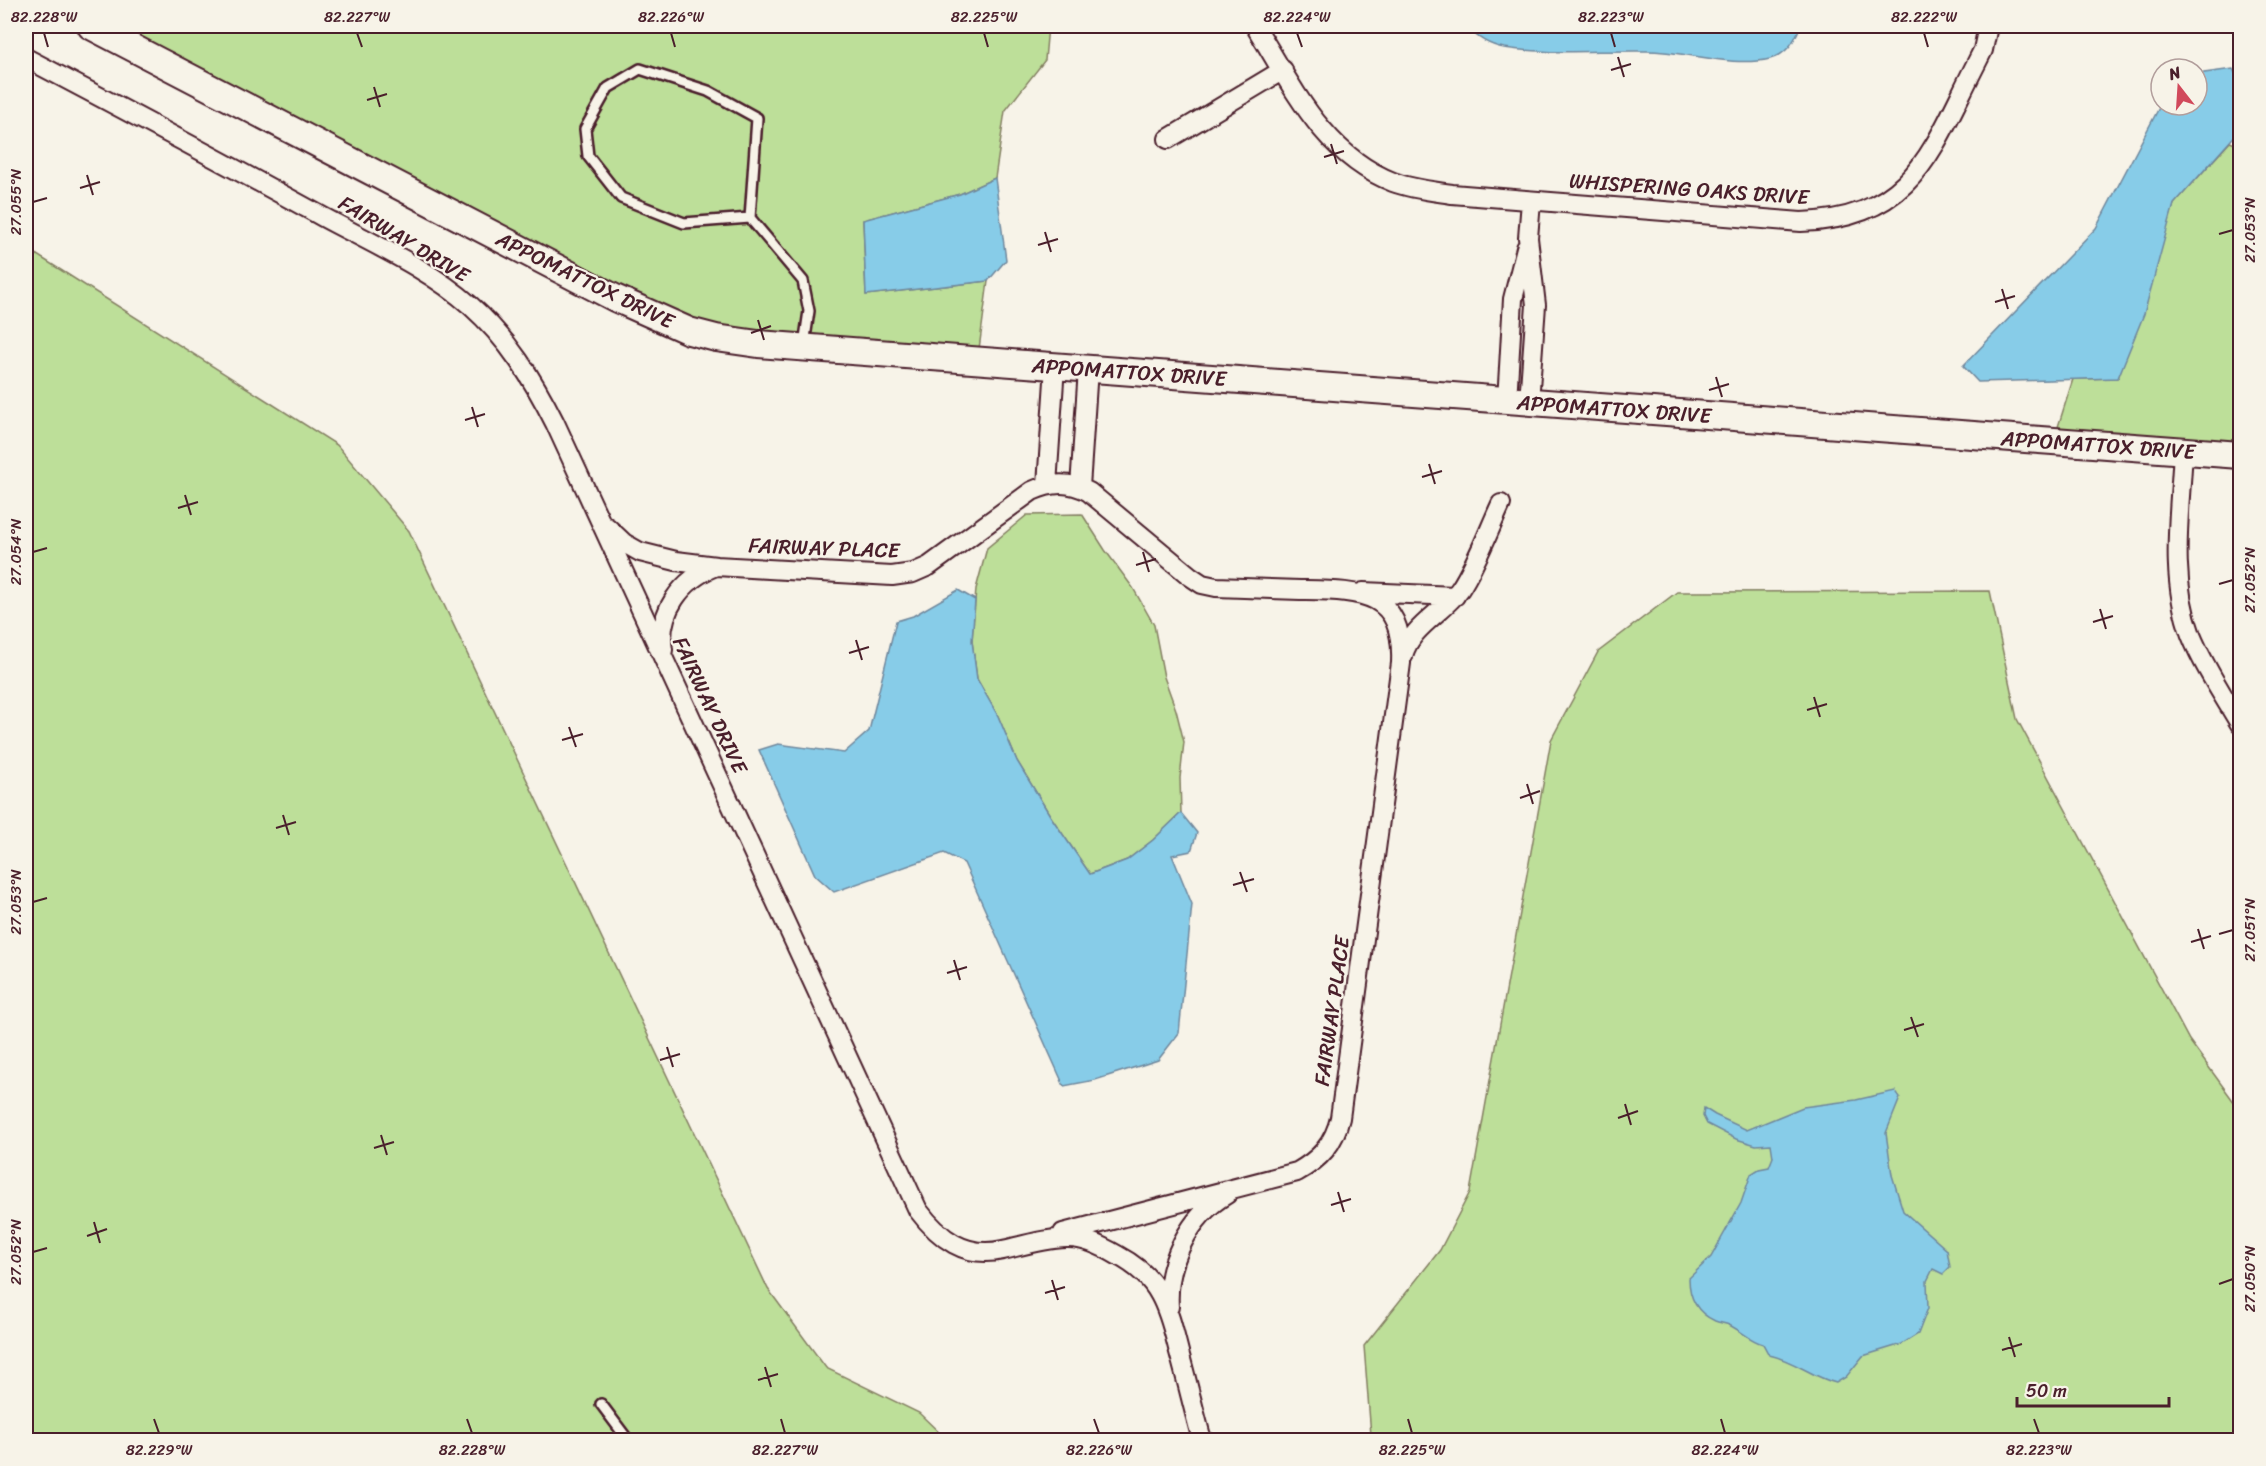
<svg xmlns="http://www.w3.org/2000/svg" width="2266" height="1466" font-family="Sriracha,sans-serif">
<style>
.green{fill:#bddf99;stroke:#847f62;stroke-width:1.5}
.water{fill:#87cce8;stroke:#6f879c;stroke-width:1.5}
.lines{fill:none;stroke-linecap:round;stroke-linejoin:round}
.lane-casing{stroke:#4a1f2b;stroke-width:14}
.street-casing{stroke:#4a1f2b;stroke-width:22}
.secondary-casing{stroke:#4a1f2b;stroke-width:30}
.lane{stroke:#f7f3e8;stroke-width:9}
.street{stroke:#f7f3e8;stroke-width:18}
.secondary{stroke:#f7f3e8;stroke-width:26}
.ticks{fill:none;stroke:#4a1f2b;stroke-width:2}
.labels{text-anchor:middle;dominant-baseline:central;stroke-width:4.5;stroke-linejoin:round;paint-order:stroke}
.street-label{font-size:21px;fill:#4a1f2b;stroke:#f7f3e8}
.neatline{fill:none;stroke:#4a1f2b;stroke-width:2}
.ticks-label{font-size:15px;text-anchor:middle;fill:#4a1f2b}
</style>
<rect width="100%" height="100%" fill="#f7f3e8"/>
<filter id="ink" filterUnits="userSpaceOnUse"><feTurbulence type="fractalNoise" baseFrequency=".0167" numOctaves="2"/><feDisplacementMap in="SourceGraphic" scale="12" xChannelSelector="R" yChannelSelector="G"/><feConvolveMatrix kernelMatrix="1 2 1 2 8 2 1 2 1" color-interpolation-filters="sRGB"/></filter>
<g filter="url(#ink)">
<path class="green" d="M 116,26 L 1048,26 L 1045,60 L 1005,111 L 995,178 L 960,194 L 863,220 L 866,295 L 988,281 L 979,349 L 759,332 L 718,327 L 692,319 L 619,288 Z
M 2230,142 L 2240,146 L 2240,444 L 2057,430 L 2073,379 L 2118,378 L 2174,204 Z
M 26,248 L 337,445 L 409,531 L 768,1289 L 826,1368 L 919,1413 L 947,1440 L 26,1440 Z
M 1082,514 L 1105,550 L 1133,588 L 1154,625 L 1164,677 L 1176,710 L 1184,742 L 1180,778 L 1181,813 L 1153,840 L 1127,860 L 1090,874 L 1051,817 L 1017,761 L 998,716 L 977,679 L 972,641 L 976,589 L 987,548 L 1027,515 Z
M 1990,591 L 2017,719 L 2189,1040 L 2240,1110 L 2240,1440 L 1374,1440 L 1371,1435 L 1364,1346 L 1440,1250 L 1470,1192 L 1551,740 L 1598,652 L 1677,592 Z"/>
<path class="water" d="M 1466,26 L 1799,26 L 1800,27 C 1794,42 1787,54 1770,59 C 1730,68 1687,51 1647,51 C 1599,50 1552,55 1504,48 C 1488,45 1476,37 1466,26 Z
M 2233,69 L 2240,83 L 2240,130 L 2174,204 L 2144,314 L 2118,378 L 1978,382 L 1963,366 L 2096,228 L 2161,104 L 2197,105 L 2197,74 Z
M 995,178 L 1006,260 L 988,281 L 866,295 L 863,220 L 960,194 Z
M 958,590 L 975,600 L 972,641 L 977,679 L 998,716 L 1017,761 L 1051,817 L 1090,874 L 1127,860 L 1153,840 L 1181,813 L 1197,833 L 1191,851 L 1172,855 L 1192,904 L 1179,1033 L 1158,1060 L 1095,1080 L 1064,1086 L 964,863 L 944,853 L 834,892 L 815,875 L 759,750 L 778,744 L 844,753 L 869,731 L 896,621 L 913,616 Z
M 1895,1091 L 1900,1098 L 1886,1133 L 1892,1175 L 1903,1211 L 1947,1250 L 1950,1267 L 1943,1274 L 1933,1269 L 1927,1281 L 1928,1308 L 1918,1334 L 1902,1344 L 1863,1356 L 1846,1377 L 1836,1383 C 1812,1377 1794,1360 1769,1355 L 1763,1344 C 1749,1340 1742,1331 1729,1325 C 1725,1323 1720,1323 1715,1321 C 1697,1313 1689,1297 1689,1278 L 1711,1257 L 1741,1203 L 1751,1174 L 1759,1169 L 1769,1167 L 1773,1157 L 1771,1144 L 1756,1145 L 1736,1139 L 1707,1124 L 1703,1116 L 1704,1108 L 1715,1115 L 1747,1130 L 1803,1107 L 1856,1100 Z"/>
<g class="lines">
<defs>
<path id="lane" d="M 750,218 L 684,223 L 621,198 L 588,156 L 585,129 L 608,88 L 640,69 L 708,91 L 757,118 L 750,218 L 803,281 L 809,311 L 804,345
M 601,1404 L 628,1440"/>
<path id="street" d="M 1255,26 C 1292,85 1323,155 1393,182 C 1412,189 1432,191 1452,194 L 1801,222 C 1915,218 1932,149 1977,62 L 1983,50 L 1988,26
M 26,58 C 125,110 225,163 323,217 C 373,244 428,268 471,306 C 508,339 533,379 555,423 L 918,1210 C 939,1238 965,1259 1003,1250 C 1024,1245 1044,1239 1066,1238 C 1084,1237 1102,1246 1117,1255 C 1134,1264 1151,1278 1160,1295 C 1170,1313 1174,1333 1179,1352 C 1187,1381 1194,1411 1202,1440
M 1168,139 L 1283,70
M 1507,401 L 1513,299 L 1526,248
M 1529,402 L 1536,305 L 1528,238 L 1531,201
M 2183,451 C 2180,512 2169,577 2191,635 C 2204,667 2223,695 2240,724
M 1047,485 L 1055,366
M 1080,487 L 1088,369
M 607,527 L 624,543 L 640,552 L 676,561 L 716,566 L 892,576 L 913,573 L 929,566 L 1032,491 C 1052,482 1070,481 1089,492 L 1190,576 L 1202,584 L 1216,587 C 1244,588 1272,589 1300,590 C 1358,591 1404,589 1401,663 L 1340,1118 C 1334,1144 1320,1159 1297,1172 L 1063,1233
M 1363,592 L 1455,596
M 663,650 C 657,612 682,579 716,566
M 1403,656 C 1410,627 1444,612 1460,589 C 1477,563 1488,532 1501,504
M 1169,1307 C 1166,1263 1189,1216 1227,1194"/>
<path id="secondary" d="M 91,26 L 615,298 L 689,331 L 716,338 L 758,344 L 2240,455"/>
</defs>
<use href="#lane" class="lane-casing"/>
<use href="#street" class="street-casing"/>
<use href="#secondary" class="secondary-casing"/>
<use href="#lane" class="lane"/>
<use href="#street" class="street"/>
<use href="#secondary" class="secondary"/>
</g>
</g>
<path class="ticks" d="M 44,33 L 48,47M 357,33 L 362,47M 671,33 L 675,47M 984,33 L 988,47M 1297,33 L 1302,47M 1611,33 L 1615,47M 1924,33 L 1928,47M 1618,57 L 1624,77M 1611,70 L 1631,64M 374,87 L 380,107M 367,100 L 387,94M 1331,144 L 1337,164M 1324,157 L 1344,151M 87,175 L 93,195M 80,188 L 100,182M 33,202 L 47,198M 1045,232 L 1051,252M 2219,234 L 2233,230M 1038,245 L 1058,239M 2002,289 L 2008,309M 1995,302 L 2015,296M 758,320 L 764,340M 751,333 L 771,326M 1716,377 L 1722,397M 1709,390 L 1729,384M 472,407 L 478,427M 465,420 L 485,414M 1429,464 L 1435,484M 1422,477 L 1442,471M 185,495 L 191,515M 178,508 L 198,502M 33,552 L 47,548M 1143,552 L 1149,572M 1136,565 L 1156,559M 2219,584 L 2233,580M 2100,609 L 2106,629M 2093,622 L 2113,616M 856,640 L 862,660M 849,653 L 869,647M 1814,697 L 1820,717M 1807,710 L 1827,704M 569,727 L 576,747M 562,740 L 583,734M 1527,784 L 1533,804M 1520,798 L 1540,791M 283,815 L 289,835M 276,828 L 296,822M 1240,872 L 1247,892M 1233,885 L 1254,879M 33,902 L 47,898M 2198,929 L 2204,949M 2219,934 L 2233,930M 2191,942 L 2211,936M 954,960 L 960,980M 947,973 L 967,967M 1911,1017 L 1918,1037M 1904,1030 L 1924,1024M 667,1047 L 673,1067M 660,1060 L 680,1054M 1625,1104 L 1631,1125M 1618,1118 L 1638,1111M 381,1135 L 387,1155M 374,1148 L 394,1142M 1338,1192 L 1344,1212M 1331,1205 L 1351,1199M 94,1222 L 100,1243M 87,1236 L 107,1229M 33,1252 L 47,1248M 1052,1280 L 1058,1300M 2219,1284 L 2233,1279M 1045,1293 L 1065,1287M 2009,1337 L 2015,1357M 2002,1350 L 2022,1344M 765,1367 L 771,1387M 758,1380 L 778,1374M 154,1419 L 159,1433M 467,1419 L 472,1433M 781,1419 L 785,1433M 1094,1419 L 1099,1433M 1408,1419 L 1412,1433M 1721,1419 L 1725,1433M 2034,1419 L 2039,1433"/>
<g class="labels">
<g class="street-label">
<text transform="translate(1689 189) rotate(4)">WHISPERING OAKS DRIVE</text>
<text transform="translate(404 239) rotate(31)">FAIRWAY DRIVE</text>
<text transform="translate(585 280) rotate(26)">APPOMATTOX DRIVE</text>
<text transform="translate(1129 372) rotate(4)">APPOMATTOX DRIVE</text>
<text transform="translate(1614 409) rotate(4)">APPOMATTOX DRIVE</text>
<text transform="translate(2098 445) rotate(4)">APPOMATTOX DRIVE</text>
<text transform="translate(824 548) rotate(2)">FAIRWAY PLACE</text>
<text transform="translate(710 705) rotate(65)">FAIRWAY DRIVE</text>
<text transform="translate(1332 1011) rotate(-82)">FAIRWAY PLACE</text>
</g>
</g>
<rect width="2266" height="1466" fill="none" stroke="#f7f3e8" stroke-width="66"/>
<g transform="translate(2179 87) rotate(343)"><circle r="28" fill="#f7f3e8" stroke="#b29e9c" stroke-width="1.5"/>
<path d="M0-4.5L10 22L0 15L-10 22Z" fill="#d1495b"/>
<text y="-9" font-size="16" font-weight="bold" text-anchor="middle" fill="#4a1f2b">N</text>
</g>
<path d="M2017 1397v9h152v-9" fill="none" stroke="#4a1f2b" stroke-width="3"/>
<text x="2026" y="1397" font-size="18" fill="#4a1f2b" stroke="#f7f3e8" stroke-width="4.5" paint-order="stroke">50 m</text>
<rect x="33" y="33" width="2200" height="1400" class="neatline"/>
<g class="ticks-label">
<text x="44" y="22">82.228°W</text>
<text x="357" y="22">82.227°W</text>
<text x="671" y="22">82.226°W</text>
<text x="984" y="22">82.225°W</text>
<text x="1297" y="22">82.224°W</text>
<text x="1611" y="22">82.223°W</text>
<text x="1924" y="22">82.222°W</text>
<text transform="translate(16 202) rotate(-90)" y="5">27.055°N</text>
<text transform="translate(2250 230) rotate(-90)" y="5">27.053°N</text>
<text transform="translate(16 552) rotate(-90)" y="5">27.054°N</text>
<text transform="translate(2250 580) rotate(-90)" y="5">27.052°N</text>
<text transform="translate(16 902) rotate(-90)" y="5">27.053°N</text>
<text transform="translate(2250 930) rotate(-90)" y="5">27.051°N</text>
<text transform="translate(16 1252) rotate(-90)" y="5">27.052°N</text>
<text transform="translate(2250 1279) rotate(-90)" y="5">27.050°N</text>
<text x="159" y="1455">82.229°W</text>
<text x="472" y="1455">82.228°W</text>
<text x="785" y="1455">82.227°W</text>
<text x="1099" y="1455">82.226°W</text>
<text x="1412" y="1455">82.225°W</text>
<text x="1725" y="1455">82.224°W</text>
<text x="2039" y="1455">82.223°W</text>
</g>
</svg>
